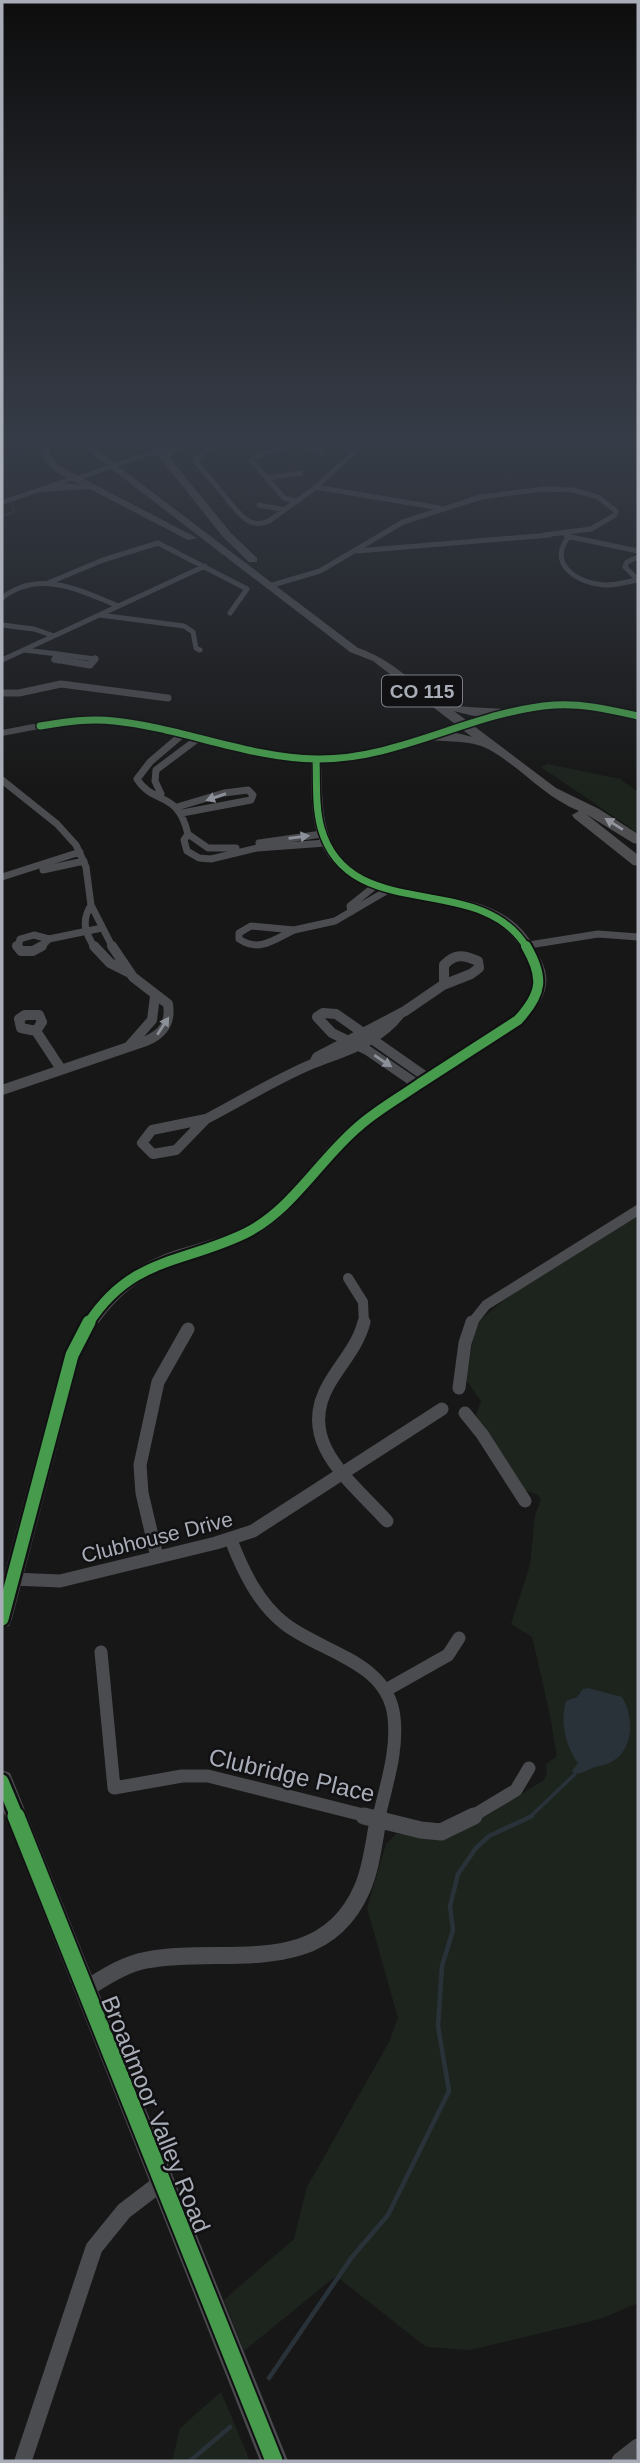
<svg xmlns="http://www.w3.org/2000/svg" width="640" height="2463" font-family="Helvetica,sans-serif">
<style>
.green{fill:#1d241e}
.water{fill:#2a3239}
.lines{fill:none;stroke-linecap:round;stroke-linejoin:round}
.stream-far2{stroke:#2a3239;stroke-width:2}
.stream-far1{stroke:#2a3239;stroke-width:3.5}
.stream{stroke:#2a3239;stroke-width:4.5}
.street-far4{stroke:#4b4c50;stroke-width:5}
.street-far3{stroke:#4b4c50;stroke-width:7}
.street-far2{stroke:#4b4c50;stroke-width:10}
.street-far1{stroke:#4b4c50;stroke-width:13}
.street{stroke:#4b4c50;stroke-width:17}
.secondary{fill:#4a4a4e;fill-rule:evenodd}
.primary{fill:#4d4f52;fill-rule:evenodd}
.highway{fill:#4e4e51;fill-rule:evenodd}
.cycleway-far3-casing{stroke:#111113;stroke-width:10}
.cycleway-far2-casing{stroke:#111113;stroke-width:14}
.cycleway-far1-casing{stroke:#111113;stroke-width:18}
.cycleway-casing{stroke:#111113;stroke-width:21}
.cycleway-far3{stroke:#469c4c;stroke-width:7}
.cycleway-far2{stroke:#469c4c;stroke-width:10}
.cycleway-far1{stroke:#469c4c;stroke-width:13}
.cycleway{stroke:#469c4c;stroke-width:17}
.oneway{fill:#8c9099}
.oneway2{fill:#92959e}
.labels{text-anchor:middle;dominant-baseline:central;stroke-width:5;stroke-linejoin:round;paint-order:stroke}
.shield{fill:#111113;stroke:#7b7e86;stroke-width:2}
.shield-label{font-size:19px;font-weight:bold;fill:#a8adb8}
.street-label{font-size:21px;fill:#a8adb8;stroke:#111113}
.near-street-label{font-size:24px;fill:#a8adb8;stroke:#111113}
</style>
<rect width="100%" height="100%" fill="#171717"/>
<path class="green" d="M 548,764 L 620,779 L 638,792 L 638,833 L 541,767 Z
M 638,1216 L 638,2303 L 600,2319 L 470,2350 L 426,2347 L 336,2276 L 244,2351 L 224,2300 L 294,2239 L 307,2187 L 389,2042 L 398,2018 L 367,1908 L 386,1844 L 396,1834 L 465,1829 L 544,1780 L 547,1774 L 546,1764 L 557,1756 L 549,1710 L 532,1637 L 511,1624 L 530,1565 L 535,1515 L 541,1500 L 538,1495 L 524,1490 L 478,1420 L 476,1415 L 481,1401 L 466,1380 L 475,1329 C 488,1301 606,1236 638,1216 Z
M 221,2392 L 250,2461 L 172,2461 L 180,2428 Z"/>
<path class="water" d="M 588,1688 L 622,1697 C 635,1718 634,1754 607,1764 C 603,1766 599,1765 596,1767 C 588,1769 585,1773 575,1774 L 572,1771 L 578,1763 C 565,1745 560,1722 566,1701 L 577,1697 L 583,1689 Z"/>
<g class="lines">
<path class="stream-far2" d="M 2,466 L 18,452 L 18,444 L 23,441
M 2,516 L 14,512 L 13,508"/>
<path class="stream-far1" d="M 530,1817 L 575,1774"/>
<path class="stream" d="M 269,2378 L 352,2257 L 388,2215 L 449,2091 L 438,2026 L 442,1966 L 453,1930 L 450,1906 L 458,1874 L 476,1848 L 489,1836 L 532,1816
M 190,2461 L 230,2427"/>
<path class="street-far4" d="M 353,441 L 351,445 L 361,447
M 302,443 L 323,454
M 255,456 L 310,441
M 252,461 L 284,498 L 297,501
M 267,478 L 300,473
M 315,487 L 440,508
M 224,495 L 195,461 L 211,446 L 228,441
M 227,499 C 239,513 249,530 269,521 L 315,488 L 366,441
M 259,505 L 285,510
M 566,536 L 638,551
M 569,536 C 547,564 576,582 604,585 C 615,586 626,582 637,580
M 357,551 L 550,535
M 638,557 L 627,562 L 625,567 L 638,580
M 48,583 L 103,560 L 158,543 L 247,589 L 230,613
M 269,586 L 320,571 L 403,522 L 481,497 L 544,489 L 573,490 L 598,497 L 616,511 L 615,515 L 591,529 L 544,535
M 2,598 C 39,569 80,590 118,606
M 100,615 L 184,626 L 193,632 L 196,648 L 200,650
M 2,625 L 34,629 L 54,636
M 24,650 L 58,654
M 58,654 L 95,659 L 94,661
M 58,654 L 54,660 L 59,661
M 2,660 L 205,566"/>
<path class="street-far3" d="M 55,659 L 90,665 L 95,659
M 2,693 L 19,693 L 61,684 L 168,698
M 184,733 L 150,762 L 137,779 C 154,806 177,789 188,834 L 184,840 L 187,851 L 199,858 L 211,859 L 257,848 L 326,843
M 2,780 L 57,824 L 76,845 L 86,867 L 91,905 L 113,948
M 161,794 L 155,781 L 156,770 L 200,737
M 177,807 L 224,793 L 248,790 L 253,795 L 251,800 L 182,813
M 188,834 L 208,848 L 236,848
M 259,843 L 322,834
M 43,870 L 84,861
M 2,877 L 80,852
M 91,905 C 81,921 85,933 95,948
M 351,912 L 350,906 L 375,886
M 251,926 L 294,930 C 275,939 259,953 239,939 L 239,933 Z
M 294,930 L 335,921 L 388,890
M 49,939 L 102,928
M 529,945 L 598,934 L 638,937
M 18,948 L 20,939 L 34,935 L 49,939
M 40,948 L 49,939"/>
<path class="street-far2" d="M 17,946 L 21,951 L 33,951 L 42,946
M 94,946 L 110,963 L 128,972
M 25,1015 L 39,1015 L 42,1022 L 36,1031 L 21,1028 L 19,1019 Z
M 36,1031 L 61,1069
M 130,1045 L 152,1020 L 155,996
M 314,1063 L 317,1057 L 405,1011 L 443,985 L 471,974 L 479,968 L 478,961 C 464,955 455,953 444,965 L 444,984
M 418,1085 L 367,1050 L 332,1033 L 317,1017 L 323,1013 L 336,1014 L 429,1079
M 2,1090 L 146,1041 C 163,1034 171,1023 168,1004 L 133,977 L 112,946
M 206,1119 L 176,1150 L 153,1154 L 142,1143 L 152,1130 Z
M 206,1119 C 241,1101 276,1079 312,1064 C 344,1051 378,1043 400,1014
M 348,1278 L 363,1302 L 364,1324
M 471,1324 L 486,1305 L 638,1210"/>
<path class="street-far1" d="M 364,1322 C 358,1346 341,1363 329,1384 C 295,1442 351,1481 387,1521
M 459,1388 L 465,1343 L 472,1322
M 465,1413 L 482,1434 L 525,1501
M 231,1540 C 243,1571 258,1603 285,1624 C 323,1653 388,1662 394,1717 C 398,1751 386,1785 379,1817
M 157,1557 L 142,1493 L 140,1465 L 158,1382 L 188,1329
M 13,1579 L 60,1581 L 216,1543 L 253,1531 L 442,1409
M 101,1652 L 114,1788 L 182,1776 L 208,1776 L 371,1817
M 386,1690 L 448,1655 L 459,1638
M 471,1817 L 516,1790 L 529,1768"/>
<path class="street" d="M 364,1816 L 421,1830 L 441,1832 L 474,1816
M 84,1990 C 104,1978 124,1964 147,1960 C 224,1945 322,1981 362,1889 C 372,1867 374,1839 379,1816
M 23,2461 L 94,2248 L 124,2211 L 162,2182
M 620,2461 L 638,2447"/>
<path class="secondary" d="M 70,477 L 77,479 L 2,505 L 2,500 Z
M 554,702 L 586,703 L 638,713 L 638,719 C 610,713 582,706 553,708 C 473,715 402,759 321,762 C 323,795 319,837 346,862 C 395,908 479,880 524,932 C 531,940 536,951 541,960 C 562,999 517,1027 489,1045 C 444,1075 394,1102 354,1138 C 323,1167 301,1205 266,1229 C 242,1244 214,1251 187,1259 C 137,1275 101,1308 81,1355 L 12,1619 L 9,1626 L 2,1628 L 2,1583 L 63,1355 C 87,1304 122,1268 176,1250 C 205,1241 235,1235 260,1217 C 295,1192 317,1154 349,1126 C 369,1108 392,1095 415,1081 C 448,1059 480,1038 513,1017 C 528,1001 539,981 528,959 C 483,876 398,923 338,867 C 308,840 312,798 311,762 C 250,757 195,736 136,725 C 92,717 45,728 2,736 L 2,730 C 46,721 90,715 135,719 C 201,735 272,762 341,754 C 414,746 480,710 554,702 Z
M 2,1770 L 10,1773 L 288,2461 L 260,2461 L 2,1808 Z"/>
<path class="primary" d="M 179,441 L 191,441 L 76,481 L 69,479 Z"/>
<path class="highway" d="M 39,441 L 48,441 L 50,454 L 57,465 L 197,538 L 188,540 L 90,489 L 39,492 L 37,490 C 50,483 66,483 81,485 C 60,474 41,467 39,441 Z
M 75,441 L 85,441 L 358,648 C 394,660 409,682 440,700 C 458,710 488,706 508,710 L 510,713 C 498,723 469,715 454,711 L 556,788 L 599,809 L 638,834 L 638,844 L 633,843 L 586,814 L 638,855 L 638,866 L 633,865 L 574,818 L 572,815 L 579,811 C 544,797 521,767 488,749 C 469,739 445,743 424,739 L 424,733 C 441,730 456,732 472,737 L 373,661 L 350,652 Z
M 134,441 L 147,441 L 164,452 L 177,441 L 183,441 L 183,445 L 169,457 L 231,533 L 257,558 L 257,562 L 249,562 L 223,537 L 161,459 L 149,448 Z"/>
<defs>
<path id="cycleway-far3" d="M 40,726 C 65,722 89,718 114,721 C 182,728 248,758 317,759 C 399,760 473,711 554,705 C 582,703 611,710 638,716
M 316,759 C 317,782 315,806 321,828 C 349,927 481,869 527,948"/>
<path id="cycleway-far2" d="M 88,1324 C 132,1256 183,1264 246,1233 C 293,1209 319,1160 358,1127 C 377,1110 399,1098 419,1084 C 452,1063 485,1041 518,1020 C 543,993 544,977 526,946"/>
<path id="cycleway-far1" d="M 2,1619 L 72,1355 L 89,1322
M 2,1781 L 17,1817"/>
<path id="cycleway" d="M 16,1816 L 274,2461"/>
</defs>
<use href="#cycleway-far3" class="cycleway-far3-casing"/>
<use href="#cycleway-far2" class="cycleway-far2-casing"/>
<use href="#cycleway-far1" class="cycleway-far1-casing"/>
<use href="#cycleway" class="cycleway-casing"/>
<use href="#cycleway-far3" class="cycleway-far3"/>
<use href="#cycleway-far2" class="cycleway-far2"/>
<use href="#cycleway-far1" class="cycleway-far1"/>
<use href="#cycleway" class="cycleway"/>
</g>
<defs><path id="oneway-solid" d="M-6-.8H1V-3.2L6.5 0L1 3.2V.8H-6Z" transform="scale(1.75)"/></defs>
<g class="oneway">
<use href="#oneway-solid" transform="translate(216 797) rotate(161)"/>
<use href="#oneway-solid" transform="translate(299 837) rotate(-7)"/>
<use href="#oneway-solid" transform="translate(163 1026) rotate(-57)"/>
<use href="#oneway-solid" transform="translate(383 1061) rotate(34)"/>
</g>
<use class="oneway2" href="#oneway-solid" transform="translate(614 824) rotate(-148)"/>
<linearGradient id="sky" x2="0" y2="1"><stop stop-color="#0d0d0d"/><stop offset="0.56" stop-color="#363c47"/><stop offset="1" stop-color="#363c47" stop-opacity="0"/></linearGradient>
<rect width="640" height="786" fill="url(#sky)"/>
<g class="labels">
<rect class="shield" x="382" y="675.5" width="80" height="31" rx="5"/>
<g class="shield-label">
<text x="422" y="691">CO 115</text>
</g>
<g class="street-label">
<text transform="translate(157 1537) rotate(-14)">Clubhouse Drive</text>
</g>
<g class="near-street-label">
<text transform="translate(292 1775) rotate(13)">Clubridge Place</text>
<text transform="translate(156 2114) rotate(68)">Broadmoor Valley Road</text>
</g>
</g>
<rect width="640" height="2463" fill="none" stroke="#a8adb8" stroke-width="7"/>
</svg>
